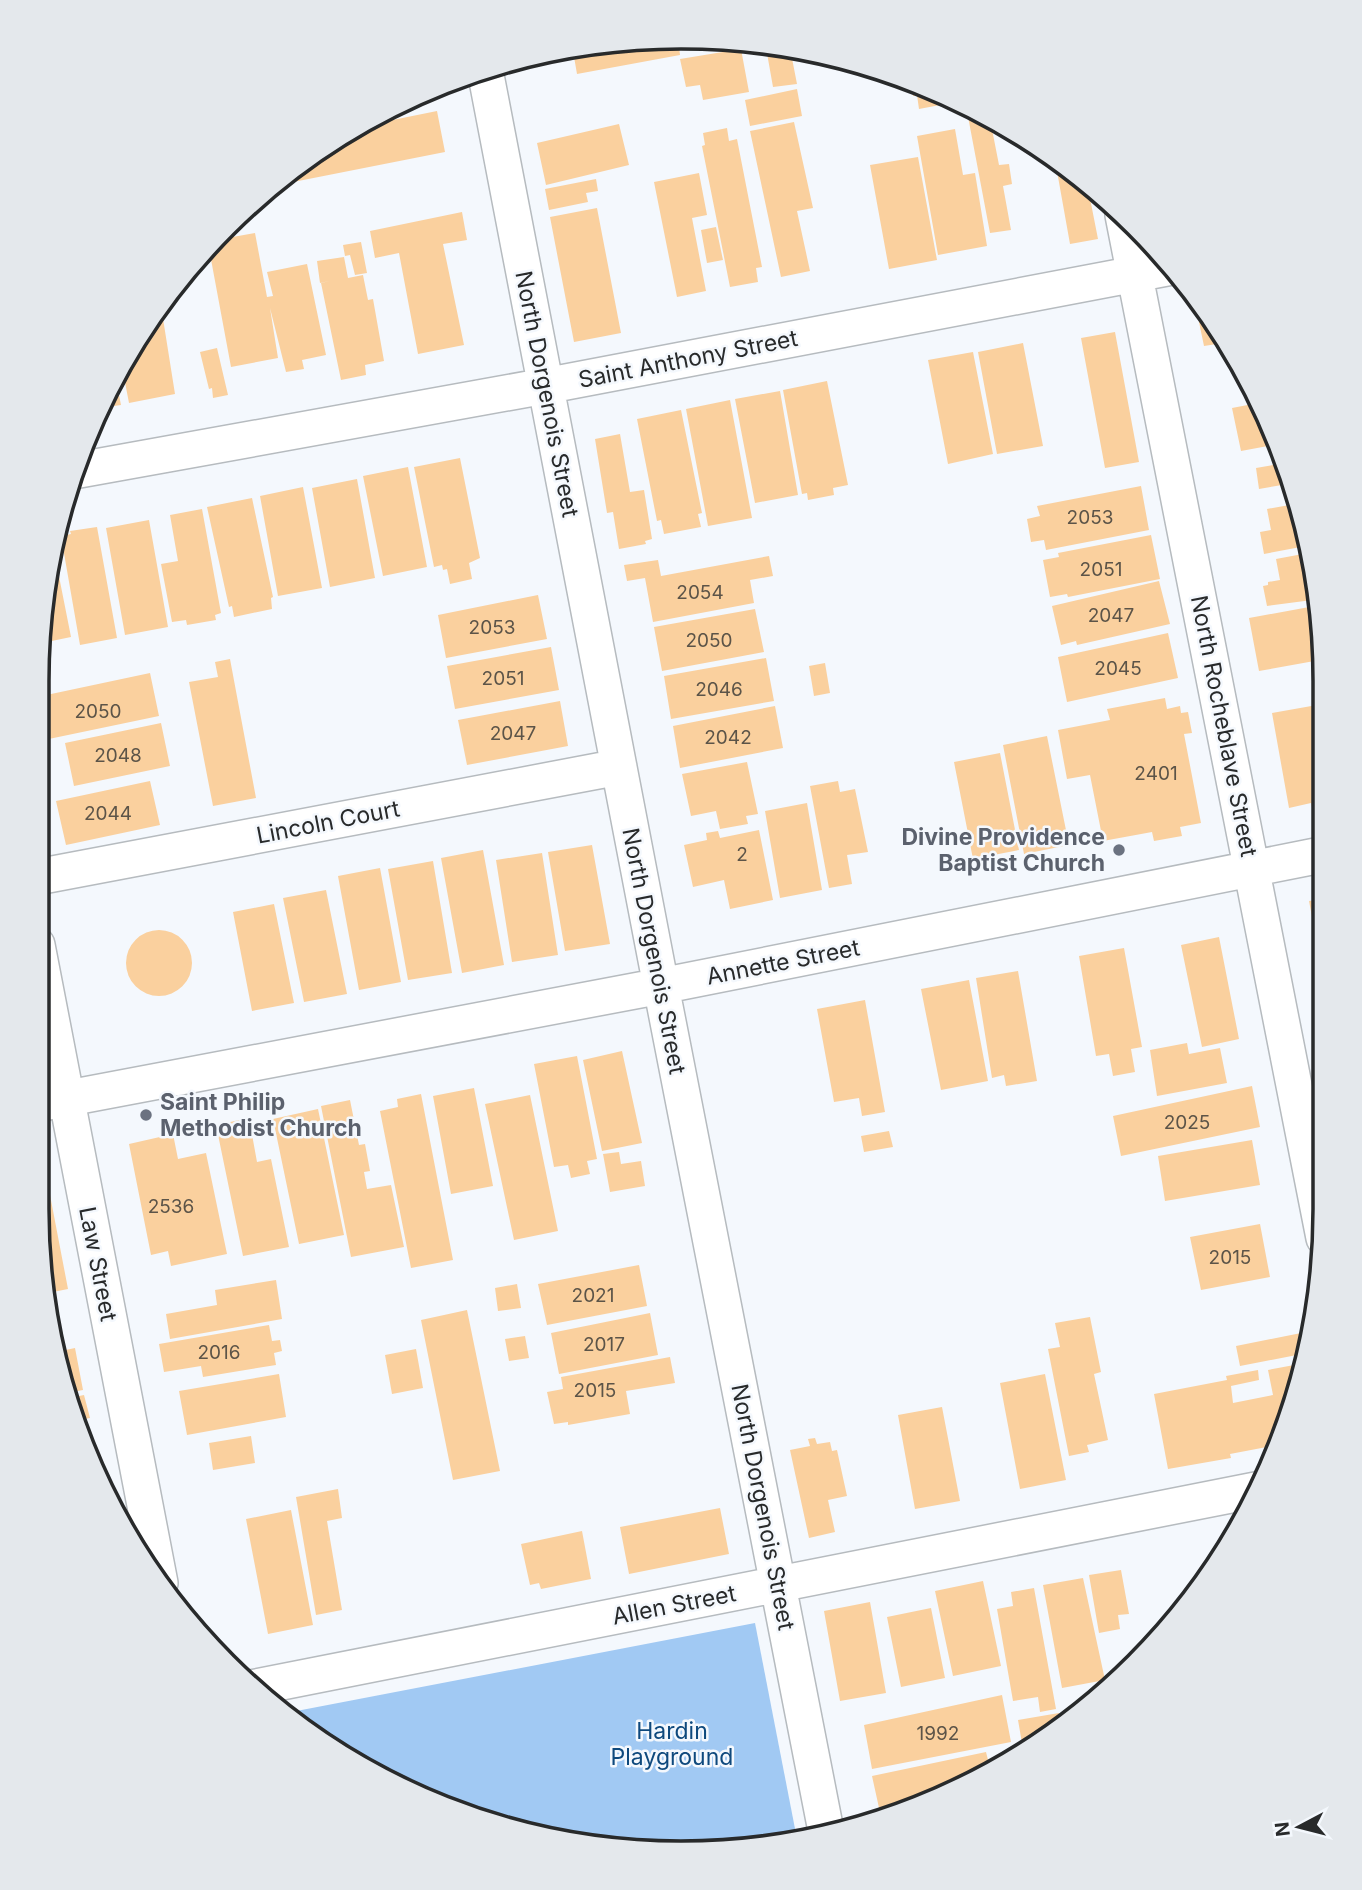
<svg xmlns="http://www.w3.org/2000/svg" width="1362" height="1890" font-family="Inter,sans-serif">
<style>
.green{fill:#a1c9f3}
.building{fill:#fad09e}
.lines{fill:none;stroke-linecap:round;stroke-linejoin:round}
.minor-casing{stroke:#b6bbbf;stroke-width:38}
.minor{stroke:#fff;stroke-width:35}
.worship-dot{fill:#6b7280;stroke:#f4f8fd;stroke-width:2.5}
.labels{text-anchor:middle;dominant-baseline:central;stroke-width:5;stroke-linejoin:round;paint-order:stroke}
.number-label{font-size:19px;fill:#5c5448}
.street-label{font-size:23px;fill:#282a2b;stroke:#f4f8fd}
.worship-label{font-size:23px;font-weight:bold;fill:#5b616d;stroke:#f4f8fd;text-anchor:end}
.park-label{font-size:23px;fill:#0e497d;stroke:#f4f8fd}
.rim{fill:none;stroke:#282a2b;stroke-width:3.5}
</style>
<rect width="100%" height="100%" fill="#f4f8fd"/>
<path class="green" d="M 755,1623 L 797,1839 L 765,1848 L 597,1848 L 396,1787 L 286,1713 Z"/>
<path class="building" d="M 638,38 L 678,39 L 680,55 L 577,74 L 573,51 Z
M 765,42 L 790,48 L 797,84 L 773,87 Z
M 741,49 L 749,92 L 703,100 L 700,85 L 686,87 L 680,59 Z
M 910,81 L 956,102 L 919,109 L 917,95 L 913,96 Z
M 797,89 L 802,116 L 750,126 L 745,100 Z
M 966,106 L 993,119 L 990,119 L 999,165 L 1009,164 L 1012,184 L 1003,186 L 1011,230 L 990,233 Z
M 437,111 L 445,152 L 273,186 L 288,170 L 358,127 Z
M 794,122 L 813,208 L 797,211 L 810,271 L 781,277 L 750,131 Z
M 619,124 L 629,165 L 546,185 L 537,143 Z
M 727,128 L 729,141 L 737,139 L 762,267 L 756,268 L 758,282 L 730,287 L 702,146 L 705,145 L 703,133 Z
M 955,129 L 963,175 L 975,173 L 987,246 L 938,255 L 917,136 Z
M 918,157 L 937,260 L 889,269 L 870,165 Z
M 1055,160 L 1087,183 L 1098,239 L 1070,244 Z
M 699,173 L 707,215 L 692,218 L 706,291 L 677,297 L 654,182 Z
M 596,179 L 598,191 L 586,193 L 588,202 L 549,210 L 545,189 Z
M 597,208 L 621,333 L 574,342 L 550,217 Z
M 462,212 L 467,240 L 443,244 L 464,345 L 418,354 L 399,253 L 375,258 L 370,231 Z
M 716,227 L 723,260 L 707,263 L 701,230 Z
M 255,233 L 267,297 L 273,296 L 267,272 L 307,264 L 326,355 L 302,360 L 304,369 L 286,372 L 270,308 L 278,358 L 231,367 L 210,254 L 227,236 L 227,238 Z
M 361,242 L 367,273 L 355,275 L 350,255 L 345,256 L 343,245 Z
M 344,257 L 348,278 L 363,275 L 368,300 L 373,299 L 384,361 L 365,365 L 366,375 L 341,380 L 321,283 L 330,281 L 320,283 L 317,261 Z
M 1200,302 L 1223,343 L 1204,346 L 1195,303 Z
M 161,306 L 175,394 L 129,403 L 123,372 L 145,323 Z
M 1115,332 L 1139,462 L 1105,468 L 1081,338 Z
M 1023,343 L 1043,446 L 997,454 L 978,352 Z
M 217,348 L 228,395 L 213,398 L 212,388 L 209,389 L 200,352 Z
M 973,352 L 993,454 L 948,464 L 928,360 Z
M 827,381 L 848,485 L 833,488 L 834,495 L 808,500 L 807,493 L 802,494 L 783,390 Z
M 117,385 L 121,405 L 107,407 L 117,386 Z
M 780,391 L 798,495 L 755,503 L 735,399 Z
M 730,400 L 752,518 L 708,526 L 686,409 Z
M 1258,403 L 1276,434 L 1279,444 L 1241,451 L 1232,408 Z
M 681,410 L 702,513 L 698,514 L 701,527 L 664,534 L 661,520 L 657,521 L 637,419 Z
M 620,434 L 630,492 L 644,490 L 652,539 L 645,541 L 646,544 L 619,549 L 613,512 L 607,513 L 595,439 Z
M 460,458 L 480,558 L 469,563 L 472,579 L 450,584 L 447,569 L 443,570 L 442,565 L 434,567 L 414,467 Z
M 1284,463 L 1292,492 L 1283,494 L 1282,485 L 1259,489 L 1256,468 Z
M 408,467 L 427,567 L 383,576 L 363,476 Z
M 357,479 L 375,578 L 330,587 L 312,488 Z
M 1141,486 L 1149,530 L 1046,550 L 1044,540 L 1031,542 L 1027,519 L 1040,516 L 1037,506 Z
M 303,487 L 322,588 L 278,596 L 260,496 Z
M 252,498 L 273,597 L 271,598 L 272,609 L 234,617 L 232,606 L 229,607 L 207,507 Z
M 1295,504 L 1306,546 L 1264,554 L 1260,532 L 1271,530 L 1267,509 Z
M 202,509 L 221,613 L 215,615 L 216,620 L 187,625 L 186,620 L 172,622 L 161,564 L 178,561 L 170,515 Z
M 149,520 L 168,627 L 125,635 L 106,528 Z
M 97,527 L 117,638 L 80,645 L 61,536 L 71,534 L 70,531 Z
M 1151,535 L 1160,579 L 1068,597 L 1067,594 L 1050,597 L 1043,560 L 1059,557 L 1058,553 Z
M 54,551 L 71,637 L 42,643 Z
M 1308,553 L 1320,599 L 1267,606 L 1263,586 L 1268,585 L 1268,582 L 1280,580 L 1276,559 Z
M 769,556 L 773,576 L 750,580 L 754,603 L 653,622 L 645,578 L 627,581 L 624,565 L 658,560 L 661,576 Z
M 1159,581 L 1170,624 L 1077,645 L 1076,641 L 1061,645 L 1052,606 Z
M 538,595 L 547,639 L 446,658 L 438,615 Z
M 1320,605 L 1320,660 L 1259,671 L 1249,618 Z
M 755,609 L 764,652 L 662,671 L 654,627 Z
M 1168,633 L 1178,678 L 1067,702 L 1058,657 Z
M 551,647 L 559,690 L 455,709 L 447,666 Z
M 766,658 L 774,701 L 671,719 L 664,676 Z
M 230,659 L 256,798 L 213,806 L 189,682 L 218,677 L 215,662 Z
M 825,663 L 830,693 L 814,696 L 809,666 Z
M 150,673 L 159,716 L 44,740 L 37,697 Z
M 1165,698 L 1167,709 L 1180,706 L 1181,713 L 1188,712 L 1192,733 L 1184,734 L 1201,823 L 1180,827 L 1182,836 L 1154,841 L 1152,832 L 1103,841 L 1090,775 L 1067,779 L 1058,730 L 1110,720 L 1107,709 Z
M 560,701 L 568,746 L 467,765 L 458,720 Z
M 1317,705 L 1320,722 L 1321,811 L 1313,812 L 1311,803 L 1289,808 L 1272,713 Z
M 775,706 L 783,748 L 680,768 L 673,726 Z
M 161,723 L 170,766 L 74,786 L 65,743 Z
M 1047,736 L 1069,845 L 1024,854 L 1003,745 Z
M 1000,753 L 1019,850 L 973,859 L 954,762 Z
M 747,762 L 758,814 L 746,816 L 748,824 L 720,829 L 716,811 L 691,816 L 682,774 Z
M 150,781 L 160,825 L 66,845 L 56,801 Z
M 838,781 L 840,792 L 855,789 L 868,852 L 847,855 L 852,884 L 829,888 L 810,786 Z
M 807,803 L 822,890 L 780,898 L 765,811 Z
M 759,830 L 773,900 L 730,909 L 724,880 L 693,887 L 684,845 L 707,840 L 706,833 L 718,831 L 720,838 Z
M 592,845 L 610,944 L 565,951 L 548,852 Z
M 483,850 L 504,965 L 462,973 L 441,858 Z
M 542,853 L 558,955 L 512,962 L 496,860 Z
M 433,861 L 452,973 L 408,980 L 388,869 Z
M 380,868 L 401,982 L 359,990 L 338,876 Z
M 326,890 L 347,994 L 304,1002 L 283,898 Z
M 1322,899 L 1322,962 L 1321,963 L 1309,901 Z
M 274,904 L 294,1003 L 252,1011 L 233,912 Z
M126 963a33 33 0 1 1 66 0a33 33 0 1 1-66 0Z
M 1219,937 L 1239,1039 L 1202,1047 L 1181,945 Z
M 1124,948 L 1142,1047 L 1131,1049 L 1135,1072 L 1113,1076 L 1109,1054 L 1096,1056 L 1079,956 Z
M 1018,971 L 1037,1081 L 1006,1086 L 1004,1075 L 992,1078 L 976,978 Z
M 969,980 L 988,1081 L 941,1090 L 921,989 Z
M 865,1000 L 885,1112 L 862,1116 L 859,1098 L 834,1102 L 817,1009 Z
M 1187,1043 L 1189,1054 L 1220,1048 L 1227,1083 L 1157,1096 L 1150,1050 Z
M 622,1051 L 642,1143 L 602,1151 L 583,1060 Z
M 577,1056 L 597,1159 L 587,1161 L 590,1174 L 571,1178 L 568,1165 L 554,1167 L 534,1064 Z
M 1252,1086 L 1260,1127 L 1121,1156 L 1113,1116 Z
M 474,1088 L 493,1186 L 451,1194 L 433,1096 Z
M 421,1094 L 453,1260 L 411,1268 L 380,1111 L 398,1107 L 397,1099 Z
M 530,1095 L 558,1231 L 514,1240 L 485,1104 Z
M 350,1100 L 359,1145 L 365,1144 L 370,1171 L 364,1172 L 367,1189 L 391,1185 L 404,1247 L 351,1257 L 321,1106 Z
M 318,1109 L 344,1235 L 299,1244 L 273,1119 Z
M 249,1118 L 257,1162 L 271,1159 L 289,1247 L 243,1256 L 216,1125 Z
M 889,1131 L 893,1147 L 864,1152 L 861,1136 Z
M 173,1134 L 178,1159 L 206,1153 L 227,1254 L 171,1266 L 168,1251 L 151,1255 L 129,1144 Z
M 1252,1140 L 1260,1185 L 1165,1201 L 1158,1156 Z
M 41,1148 L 68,1289 L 48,1293 L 37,1209 L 37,1149 Z
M 619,1152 L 621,1164 L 641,1161 L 645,1186 L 610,1192 L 603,1154 Z
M 1260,1224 L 1270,1277 L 1201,1290 L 1190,1237 Z
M 639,1265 L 647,1306 L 547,1325 L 538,1284 Z
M 276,1280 L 282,1319 L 170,1339 L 166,1314 L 217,1305 L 215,1290 Z
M 517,1284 L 521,1308 L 498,1311 L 495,1288 Z
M 467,1310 L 500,1471 L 453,1480 L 421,1320 Z
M 650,1313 L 658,1355 L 559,1374 L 551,1333 Z
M 1090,1317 L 1101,1372 L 1094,1374 L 1108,1440 L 1087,1445 L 1089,1452 L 1069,1456 L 1048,1349 L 1060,1347 L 1055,1323 Z
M 269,1325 L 272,1341 L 280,1340 L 282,1351 L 274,1353 L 276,1365 L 203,1377 L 201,1366 L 164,1372 L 159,1344 Z
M 1311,1331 L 1307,1353 L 1240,1366 L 1236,1346 Z
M 525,1336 L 529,1358 L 509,1361 L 505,1339 Z
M 75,1348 L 83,1390 L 67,1393 L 59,1376 L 56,1352 Z
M 416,1349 L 423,1388 L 392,1394 L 385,1355 Z
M 670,1357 L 675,1383 L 626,1391 L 630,1414 L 568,1425 L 568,1422 L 554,1424 L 547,1392 L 563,1389 L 561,1377 Z
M 1305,1363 L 1303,1376 L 1277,1445 L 1230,1454 L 1231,1458 L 1168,1469 L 1154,1394 L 1227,1380 L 1226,1376 L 1258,1370 L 1259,1380 L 1231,1386 L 1233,1403 L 1273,1395 L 1268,1370 Z
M 279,1374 L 286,1417 L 187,1435 L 179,1391 Z
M 1045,1374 L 1066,1480 L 1020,1489 L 1000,1383 Z
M 84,1395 L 90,1418 L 79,1420 L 69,1398 Z
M 942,1407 L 960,1501 L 915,1509 L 898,1415 Z
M 251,1436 L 255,1463 L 213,1470 L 209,1443 Z
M 815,1438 L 817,1444 L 830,1442 L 832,1451 L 837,1450 L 847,1496 L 828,1500 L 835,1532 L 809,1538 L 790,1450 L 810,1446 L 808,1439 Z
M 338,1489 L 342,1518 L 327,1521 L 342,1610 L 316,1615 L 296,1497 Z
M 720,1508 L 729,1554 L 629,1574 L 620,1527 Z
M 291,1510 L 313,1625 L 268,1634 L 246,1519 Z
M 582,1531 L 591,1579 L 541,1589 L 539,1583 L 530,1585 L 521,1544 Z
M 1121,1570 L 1129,1614 L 1118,1615 L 1120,1629 L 1099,1633 L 1089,1575 Z
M 1083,1578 L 1105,1680 L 1062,1688 L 1043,1585 Z
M 983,1581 L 1001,1666 L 953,1676 L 935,1591 Z
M 1034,1588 L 1056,1709 L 1040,1712 L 1038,1697 L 1013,1701 L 997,1609 L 1013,1606 L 1011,1592 Z
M 870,1602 L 886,1693 L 840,1701 L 824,1611 Z
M 931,1608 L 945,1678 L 901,1687 L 887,1617 Z
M 1002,1695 L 1011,1742 L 872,1769 L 864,1725 Z
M 1059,1713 L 1062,1727 L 1023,1749 L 1018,1720 Z
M 986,1752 L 990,1768 L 928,1804 L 881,1817 L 872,1776 Z"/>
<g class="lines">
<defs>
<path id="minor" d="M 485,70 L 661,986 L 826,1831
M 1123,215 L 1324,1238
M 79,470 L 545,386 L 1172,267
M 37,877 L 619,767
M 37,945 L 160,1583
M 37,1104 L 661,986 L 1321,855
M 251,1688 L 1261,1489"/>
</defs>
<use href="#minor" class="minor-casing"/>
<use href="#minor" class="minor"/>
</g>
<g class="worship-dot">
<circle cx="1119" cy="850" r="7"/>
<circle cx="146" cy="1115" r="7"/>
</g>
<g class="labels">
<g class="number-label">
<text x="1090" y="517">2053</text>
<text x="1101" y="569">2051</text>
<text x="700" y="592">2054</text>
<text x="1111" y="615">2047</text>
<text x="492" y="627">2053</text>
<text x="709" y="640">2050</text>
<text x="1118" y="668">2045</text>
<text x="503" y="678">2051</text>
<text x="719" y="689">2046</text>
<text x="98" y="711">2050</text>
<text x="513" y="733">2047</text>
<text x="728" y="737">2042</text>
<text x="118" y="755">2048</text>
<text x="1156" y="773">2401</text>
<text x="108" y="813">2044</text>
<text x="742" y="854">2</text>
<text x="1187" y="1122">2025</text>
<text x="171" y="1206">2536</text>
<text x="1230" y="1257">2015</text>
<text x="593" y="1295">2021</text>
<text x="604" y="1344">2017</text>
<text x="219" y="1352">2016</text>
<text x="595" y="1390">2015</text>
<text x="938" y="1733">1992</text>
</g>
<g class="street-label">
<text transform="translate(688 359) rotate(-11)">Saint Anthony Street</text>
<text transform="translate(547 394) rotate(79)">North Dorgenois Street</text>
<text transform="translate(1224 726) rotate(79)">North Rocheblave Street</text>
<text transform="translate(328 822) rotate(-11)">Lincoln Court</text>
<text transform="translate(654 951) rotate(79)">North Dorgenois Street</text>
<text transform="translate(783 962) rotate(-11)">Annette Street</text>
<text transform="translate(98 1264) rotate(79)">Law Street</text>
<text transform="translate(763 1507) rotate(79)">North Dorgenois Street</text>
<text transform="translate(674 1605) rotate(-11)">Allen Street</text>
</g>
<g class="worship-label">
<text x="1105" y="837">Divine Providence<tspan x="1105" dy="26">Baptist Church</tspan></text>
<text x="160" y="1102" text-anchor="start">Saint Philip<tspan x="160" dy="26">Methodist Church</tspan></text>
</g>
<g class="park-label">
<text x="672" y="1731">Hardin<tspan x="672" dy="26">Playground</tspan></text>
</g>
</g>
<path d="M0 0H1362V1890H0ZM681 49H681A632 632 0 0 1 1313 681V1209A632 632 0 0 1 681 1841H681A632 632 0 0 1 49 1209V681A632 632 0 0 1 681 49Z" fill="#e4e8ec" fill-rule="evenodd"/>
<path class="rim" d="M681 49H681A632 632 0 0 1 1313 681V1209A632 632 0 0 1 681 1841H681A632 632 0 0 1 49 1209V681A632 632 0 0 1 681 49Z"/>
<g transform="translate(1299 1827) rotate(263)" stroke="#f4f8fd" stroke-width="5" paint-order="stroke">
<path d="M0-5L12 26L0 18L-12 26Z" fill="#282a2b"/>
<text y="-10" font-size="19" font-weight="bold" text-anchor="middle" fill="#282a2b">N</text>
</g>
</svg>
